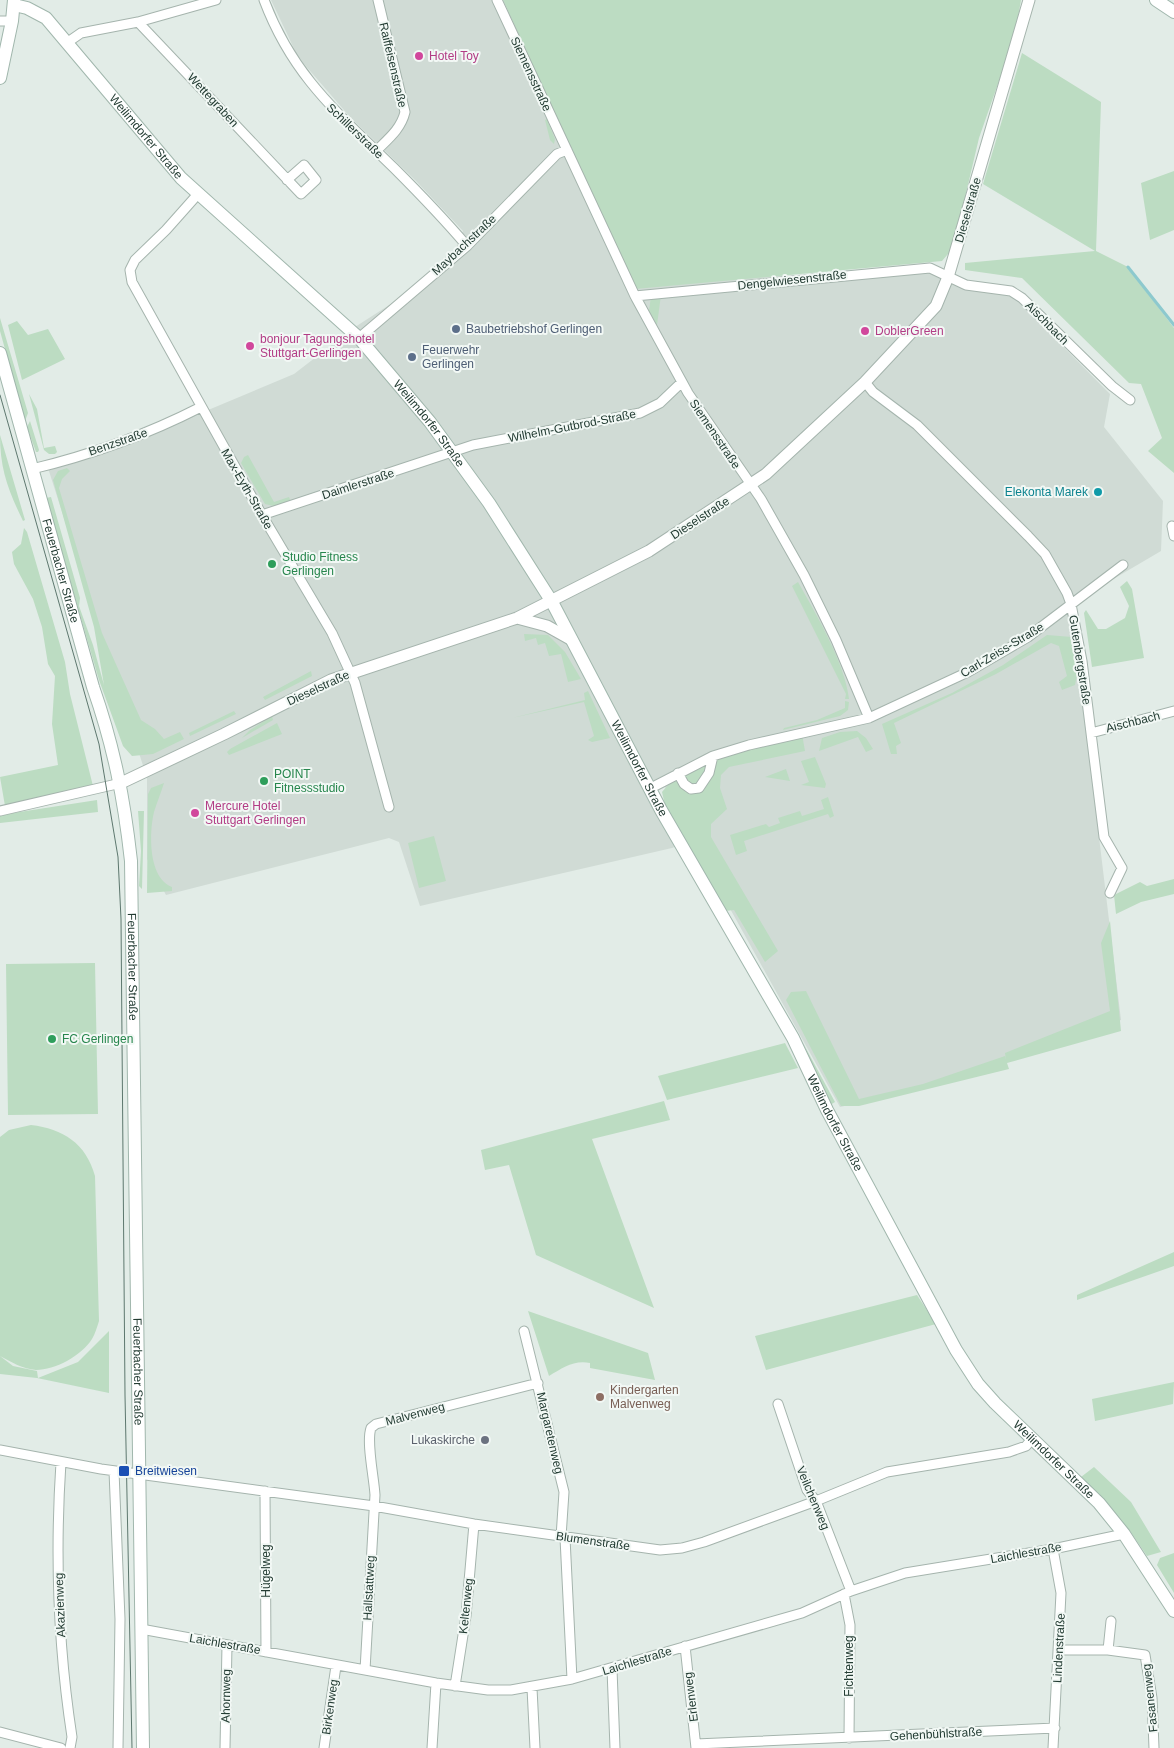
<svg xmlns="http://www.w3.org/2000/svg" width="1174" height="1748" font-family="Arial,sans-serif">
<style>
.built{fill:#d0dbd5}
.green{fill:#bcdcc2}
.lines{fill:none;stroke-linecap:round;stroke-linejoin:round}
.stream{stroke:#8dc9ce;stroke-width:3}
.minor-casing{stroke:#a5b4ad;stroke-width:11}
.tertiary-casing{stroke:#a5b4ad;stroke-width:13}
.secondary-casing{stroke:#a1b7ad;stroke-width:14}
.minor{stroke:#fff;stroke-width:9}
.tertiary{stroke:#fff;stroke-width:11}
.secondary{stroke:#fff;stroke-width:12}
.tram{stroke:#5d776e;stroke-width:1}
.hotel-dot{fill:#d1479c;stroke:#f2f8f5;stroke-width:2}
.service-dot{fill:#5c6f8a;stroke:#f2f8f5;stroke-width:2}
.culture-dot{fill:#0f9aa8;stroke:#f2f8f5;stroke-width:2}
.leisure-dot{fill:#2e9e5b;stroke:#f2f8f5;stroke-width:2}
.education-dot{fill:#8d6e63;stroke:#f2f8f5;stroke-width:2}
.worship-dot{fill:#6b7280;stroke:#f2f8f5;stroke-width:2}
.transit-dot{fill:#1a4fb4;stroke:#f2f8f5;stroke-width:2}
.labels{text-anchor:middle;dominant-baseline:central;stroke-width:4;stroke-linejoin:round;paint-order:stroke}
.hotel-label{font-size:12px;fill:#b23c85;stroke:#f2f8f5;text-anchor:start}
.street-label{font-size:12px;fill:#233c33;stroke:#f2f8f5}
.service-label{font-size:12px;fill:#4e5e75;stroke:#f2f8f5;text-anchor:start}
.culture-label{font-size:12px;fill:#0d838f;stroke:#f2f8f5;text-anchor:end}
.leisure-label{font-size:12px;fill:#27864d;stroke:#f2f8f5;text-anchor:start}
.education-label{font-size:12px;fill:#785e54;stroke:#f2f8f5;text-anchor:start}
.worship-label{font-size:12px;fill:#5b616d;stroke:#f2f8f5;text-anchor:end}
.transit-label{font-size:12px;fill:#164399;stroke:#f2f8f5;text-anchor:start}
</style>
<rect width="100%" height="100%" fill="#e2ece7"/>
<path class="built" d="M 271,0 L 501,0 L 566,142 L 787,276 L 929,265 L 1015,298 L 1110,394 L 1104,427 L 1163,501 L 1161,551 L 1071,604 L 1121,1020 L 941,1084 L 840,1107 L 692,840 L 662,781 L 650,789 L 684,843 L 672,848 L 420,906 L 399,842 L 389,838 L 166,895 L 147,859 L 147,778 L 48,468 L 127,444 L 294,374 L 355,327 L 411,291 L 456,248 L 463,231 L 416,181 L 350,117 L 298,57 Z"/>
<path class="green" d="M 503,0 L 1021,0 L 1015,35 L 979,138 L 953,248 L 942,261 L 635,289 Z
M 1022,53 L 1101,102 L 1096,251 L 1128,267 L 1174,328 L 1174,473 L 1148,451 L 1162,438 L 1141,384 L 1129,383 L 1022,278 L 965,270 L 965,263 L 1095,251 L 983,184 Z
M 547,119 L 555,139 L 554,144 L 550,140 L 545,120 Z
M 1174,171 L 1174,230 L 1150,240 L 1141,183 Z
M 661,295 L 657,325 L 649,311 L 651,296 Z
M 0,318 L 28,413 L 25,421 L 0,331 Z
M 17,321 L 28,335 L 48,329 L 65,359 L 22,380 L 8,325 Z
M 29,394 L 37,409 L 44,448 L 55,446 L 57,452 L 55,454 L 49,454 L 44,450 Z
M 30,421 L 39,450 L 38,452 L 36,452 L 27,427 Z
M 0,435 L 25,520 L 23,521 C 8,490 0,469 0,435 Z
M 248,455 L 274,502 L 289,497 L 291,502 L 278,507 L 265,504 L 241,463 L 244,457 Z
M 67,468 L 70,471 L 62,479 L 59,488 L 102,633 L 141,720 L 155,729 L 164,739 L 180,732 L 184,739 L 153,754 L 132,756 L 123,746 L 99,680 L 46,498 L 51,497 L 80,598 L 79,606 L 93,645 L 104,685 L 94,627 L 53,480 L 58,471 Z
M 24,528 L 27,532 L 65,662 L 70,694 L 93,786 L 5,806 L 0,777 L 58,765 L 52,724 L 55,676 L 48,664 L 42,627 L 33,599 L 14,564 L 12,552 L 21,544 Z
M 1127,581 L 1132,589 L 1144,658 L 1092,667 L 1084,613 L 1086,610 L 1098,629 L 1106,629 L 1125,618 L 1129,606 L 1120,587 Z
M 798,582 C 816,614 845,663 849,699 L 845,699 L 846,694 L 792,586 Z
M 524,634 L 548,635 L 565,652 L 581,679 L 568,682 L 561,654 L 549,656 L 545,643 L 538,645 L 536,638 L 525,641 Z
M 1047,635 L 1072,637 L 1077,675 L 1075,685 L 1062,690 L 1059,682 L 1067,676 L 1059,646 L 1051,643 L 996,674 L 894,723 L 901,743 L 896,746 L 897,754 L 891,754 L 882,724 L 952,693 L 1003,665 Z
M 311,671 L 312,676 L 265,700 L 263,697 Z
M 588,691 L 610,738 L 592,742 L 588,740 L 594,736 L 584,702 L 512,718 L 585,700 L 584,693 Z
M 845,701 L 849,702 L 848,710 L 840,716 L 783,730 L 784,728 L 817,720 L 845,708 Z
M 234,711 L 236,714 L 190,736 L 189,733 Z
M 272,716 L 273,720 L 242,738 L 250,730 Z
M 277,723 L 282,734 L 229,755 L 227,752 L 230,749 Z
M 857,731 L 866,738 L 873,749 L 866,752 L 858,737 L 819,751 L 822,738 L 840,732 Z
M 802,734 L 805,751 L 729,767 L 721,775 L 720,788 L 727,809 L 711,824 L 711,837 L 778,951 L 765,962 L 734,910 L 725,911 L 670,827 L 662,792 L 678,773 L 713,756 Z
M 815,757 L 826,784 L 825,788 L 801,785 L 809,782 L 801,761 Z
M 786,769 L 790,781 L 765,777 Z
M 164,783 C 161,793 157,802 154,812 C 149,833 148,878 172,887 L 172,891 L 147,893 L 148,794 L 151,788 Z
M 828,797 L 834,816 L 830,818 L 828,814 L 744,841 L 747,851 L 736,855 L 730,835 L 766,824 L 769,827 L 780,823 L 778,818 L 800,811 L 802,816 L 824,809 L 821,800 Z
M 97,800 L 98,812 L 0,823 L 0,815 Z
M 138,811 L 144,811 L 142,889 L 139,886 L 141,851 Z
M 434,836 L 446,881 L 419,888 L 408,843 Z
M 1174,879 L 1174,894 L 1141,902 L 1116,914 L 1114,895 L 1140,882 L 1147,886 Z
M 1110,921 L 1121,1031 L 1007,1063 L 1009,1069 L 859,1106 L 841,1106 L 786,1000 L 791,992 L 806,991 L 859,1099 L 923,1084 L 1005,1056 L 1006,1060 L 1005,1053 L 1110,1011 L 1101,943 Z
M 95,963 L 98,1114 L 8,1115 L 6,964 Z
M 785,1043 L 798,1068 L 667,1100 L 658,1076 Z
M 803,1043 L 835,1102 L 830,1105 Z
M 664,1101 L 670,1120 L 592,1139 L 654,1308 L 536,1255 L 509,1165 L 485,1170 L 481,1150 Z
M 31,1125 C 63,1129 86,1143 95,1176 L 99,1321 C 97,1327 95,1334 92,1339 C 81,1356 55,1370 36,1370 C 23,1369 11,1362 0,1356 L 0,1137 L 9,1130 Z
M 1174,1252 L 1174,1266 L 1077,1300 L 1077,1295 Z
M 917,1295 L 936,1324 L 766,1370 L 755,1336 Z
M 528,1311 L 648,1353 L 655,1380 L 590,1368 L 590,1363 C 573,1360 563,1368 549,1376 Z
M 109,1331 L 109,1393 L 37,1378 L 0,1374 L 0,1356 L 13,1366 L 37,1371 L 38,1378 L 78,1362 Z
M 1174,1382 L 1173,1404 L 1095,1421 L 1092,1399 Z
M 1094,1467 L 1131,1502 L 1161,1552 L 1147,1556 L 1130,1531 L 1081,1477 Z
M 1174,1553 L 1174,1593 L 1157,1565 L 1160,1558 Z"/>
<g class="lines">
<path class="stream" d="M 1128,267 L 1174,325"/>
<defs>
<path id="minor" d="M 264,0 C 293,77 338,113 394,168 C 419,193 444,219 467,246
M 497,0 L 635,296 L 688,393 L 761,499 L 804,575 L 836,640 L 869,718
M 0,21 L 12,21
M 138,22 L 301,194 L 316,180 L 304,165 L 287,180
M 68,42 L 81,33 L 138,22 L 216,0
M 376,151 C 388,139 401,129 405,112 L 378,0
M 198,194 L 166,230 L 135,260 L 130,270 L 132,282 L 262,515 L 332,633 L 355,683 L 389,807
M 635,296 L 930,268 L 966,285 L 1011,291 L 1022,298 L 1112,386 L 1130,400
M 359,338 L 467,246 L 557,154 L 567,150
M 865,382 L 873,392 L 917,425 L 1028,536 L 1045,554 L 1067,593 L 1071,604 L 1082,661 L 1104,837 L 1122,868 L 1110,893
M 32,469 C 91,455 148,434 201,407
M 262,515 L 473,445 L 640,413 L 660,403 L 682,382
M 1172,526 L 1174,536
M 1091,733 L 1174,711
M 678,773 L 684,784 L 691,789 L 699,788 L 709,773 L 713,756
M 649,789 L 713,756 L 749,745 L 869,718 L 968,672 L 1028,637 L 1123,565
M 0,811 L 121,783
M 524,1331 L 564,1492 L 561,1537
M 778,1404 L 807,1490 L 816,1501 L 851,1591
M 0,1450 L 101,1469 L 374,1506 L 474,1524 L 660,1550 L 682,1548 L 704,1542 L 816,1501 L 887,1472 L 1009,1452 L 1026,1446 L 1032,1439
M 61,1462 C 55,1553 58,1646 72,1737 L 70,1748
M 114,1471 L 120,1619 L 118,1748
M 265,1491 L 266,1652
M 565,1538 L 572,1679
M 1053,1549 L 1061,1593 L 1053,1748
M 844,1594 L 850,1625 L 849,1738
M 141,1629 L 436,1683 L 488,1690 L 511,1690 L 572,1679 L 802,1613 L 851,1591 L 905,1573 L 1053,1549 L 1124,1534
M 685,1646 L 696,1748
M 1059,1650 L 1108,1650 L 1145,1655 L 1152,1698 L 1154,1748
M 1108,1650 L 1111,1621
M 612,1669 L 615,1748
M 365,1670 L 375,1495 C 374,1477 366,1442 371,1428 L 376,1424 L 538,1383
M 455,1686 L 466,1616 L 474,1524
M 532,1688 L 535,1748
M 0,1732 L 61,1748
M 696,1744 L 1055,1728
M 225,1748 L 227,1645
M 324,1748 L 336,1666
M 432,1748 L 436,1683"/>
<path id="tertiary" d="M 517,618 L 547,626 L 572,640
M 121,783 L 224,734 L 331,680 L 517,618 L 649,551 L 766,474 L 865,382 L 936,306 L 948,277 L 1029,0"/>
<g id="secondary">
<path d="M 1156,0 L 1174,12"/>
<path id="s1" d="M 14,5 L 27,8 L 46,18 L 181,178 L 359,338 L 430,422 L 489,503 L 552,602 L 661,810 L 793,1038 L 827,1110 L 956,1350 L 978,1384 L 995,1403 L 1099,1503 L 1124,1534 L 1174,1611"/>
<path d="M 0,78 L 12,21 L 14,0"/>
<path id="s2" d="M 0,353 L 93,687 C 114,747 124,798 131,861 L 143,1748"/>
</g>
</defs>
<use href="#minor" class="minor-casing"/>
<use href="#tertiary" class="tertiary-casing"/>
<use href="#secondary" class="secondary-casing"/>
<use href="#minor" class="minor"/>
<use href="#tertiary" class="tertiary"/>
<use href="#secondary" class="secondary"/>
<path class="tram" d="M 0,395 L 99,744 L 118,857 L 121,919 L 125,1395 L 132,1748"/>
</g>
<g class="hotel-dot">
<circle cx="419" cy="56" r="5"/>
<circle cx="865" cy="331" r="5"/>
<circle cx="250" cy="346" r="5"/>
<circle cx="195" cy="813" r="5"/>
</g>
<g class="service-dot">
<circle cx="456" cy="329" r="5"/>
<circle cx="412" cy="357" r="5"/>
</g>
<circle class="culture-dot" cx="1098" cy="492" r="5"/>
<g class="leisure-dot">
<circle cx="272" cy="564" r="5"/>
<circle cx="264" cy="781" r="5"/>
<circle cx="52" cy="1039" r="5"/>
</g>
<circle class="education-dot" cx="600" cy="1397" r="5"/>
<circle class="worship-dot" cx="485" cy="1440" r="5"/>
<rect class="transit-dot" x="118" y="1465" width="12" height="12" rx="2.5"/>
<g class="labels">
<g class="hotel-label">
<text x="429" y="56">Hotel Toy</text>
<text x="875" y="331">DoblerGreen</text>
<text x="260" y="339">bonjour Tagungshotel<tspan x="260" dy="14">Stuttgart-Gerlingen</tspan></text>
<text x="205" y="806">Mercure Hotel<tspan x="205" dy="14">Stuttgart Gerlingen</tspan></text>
</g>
<g class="street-label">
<text transform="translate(393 65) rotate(77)">Raiffeisenstraße</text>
<text transform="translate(531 74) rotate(65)">Siemensstraße</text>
<text transform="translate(213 100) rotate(47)">Wettegraben</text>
<text transform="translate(355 131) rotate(44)">Schillerstraße</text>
<text stroke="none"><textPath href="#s1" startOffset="190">Weilimdorfer Straße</textPath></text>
<text transform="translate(968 210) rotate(-74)">Dieselstraße</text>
<text transform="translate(464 245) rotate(-43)">Maybachstraße</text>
<text transform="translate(792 280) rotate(-6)">Dengelwiesenstraße</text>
<text transform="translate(1047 323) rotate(45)">Aischbach</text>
<text stroke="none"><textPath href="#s1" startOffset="594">Weilimdorfer Straße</textPath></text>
<text transform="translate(572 426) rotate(-11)">Wilhelm-Gutbrod-Straße</text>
<text transform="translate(715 434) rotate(56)">Siemensstraße</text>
<text transform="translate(118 442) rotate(-19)">Benzstraße</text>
<text transform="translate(358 484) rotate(-18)">Daimlerstraße</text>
<text transform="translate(247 489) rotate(60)">Max-Eyth-Straße</text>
<text transform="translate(700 518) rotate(-33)">Dieselstraße</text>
<text stroke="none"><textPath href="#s2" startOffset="226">Feuerbacher Straße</textPath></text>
<text transform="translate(1002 650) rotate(-31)">Carl-Zeiss-Straße</text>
<text transform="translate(1080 660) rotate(81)">Gutenbergstraße</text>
<text transform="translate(318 688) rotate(-25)">Dieselstraße</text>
<text transform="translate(1133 722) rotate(-14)">Aischbach</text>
<text stroke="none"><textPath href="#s1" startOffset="999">Weilimdorfer Straße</textPath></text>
<text stroke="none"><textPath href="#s2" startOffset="631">Feuerbacher Straße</textPath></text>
<text stroke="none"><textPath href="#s1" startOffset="1404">Weilimdorfer Straße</textPath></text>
<text stroke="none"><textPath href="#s2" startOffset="1036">Feuerbacher Straße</textPath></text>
<text transform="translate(415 1414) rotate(-15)">Malvenweg</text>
<text transform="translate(550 1433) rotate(77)">Margaretenweg</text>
<text stroke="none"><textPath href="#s1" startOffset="1809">Weilimdorfer Straße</textPath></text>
<text transform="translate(813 1498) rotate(67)">Veilchenweg</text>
<text transform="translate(593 1541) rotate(8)">Blumenstraße</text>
<text transform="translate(1026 1553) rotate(-10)">Laichlestraße</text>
<text transform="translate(266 1571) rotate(-90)">Hügelweg</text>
<text transform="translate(369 1588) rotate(-87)">Hallstattweg</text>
<text transform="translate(60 1605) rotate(-92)">Akazienweg</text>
<text transform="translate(466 1606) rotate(-84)">Keltenweg</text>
<text transform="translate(225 1644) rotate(10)">Laichlestraße</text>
<text transform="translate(1059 1648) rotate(-87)">Lindenstraße</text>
<text transform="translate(637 1661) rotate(-17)">Laichlestraße</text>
<text transform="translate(849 1666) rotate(-90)">Fichtenweg</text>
<text transform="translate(226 1696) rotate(-89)">Ahornweg</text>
<text transform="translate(691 1697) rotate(-97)">Erlenweg</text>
<text transform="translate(1150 1698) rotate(-96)">Fasanenweg</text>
<text transform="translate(330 1707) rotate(-82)">Birkenweg</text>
<text transform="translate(936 1734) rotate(-3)">Gehenbühlstraße</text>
</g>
<g class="service-label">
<text x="466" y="329">Baubetriebshof Gerlingen</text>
<text x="422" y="350">Feuerwehr<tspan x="422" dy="14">Gerlingen</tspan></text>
</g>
<g class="culture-label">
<text x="1088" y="492">Elekonta Marek</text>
</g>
<g class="leisure-label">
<text x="282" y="557">Studio Fitness<tspan x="282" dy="14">Gerlingen</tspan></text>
<text x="274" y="774">POINT<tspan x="274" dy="14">Fitnessstudio</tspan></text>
<text x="62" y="1039">FC Gerlingen</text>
</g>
<g class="education-label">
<text x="610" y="1390">Kindergarten<tspan x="610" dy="14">Malvenweg</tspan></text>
</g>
<g class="worship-label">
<text x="475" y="1440">Lukaskirche</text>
</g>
<g class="transit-label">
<text x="135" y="1471">Breitwiesen</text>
</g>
</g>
</svg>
